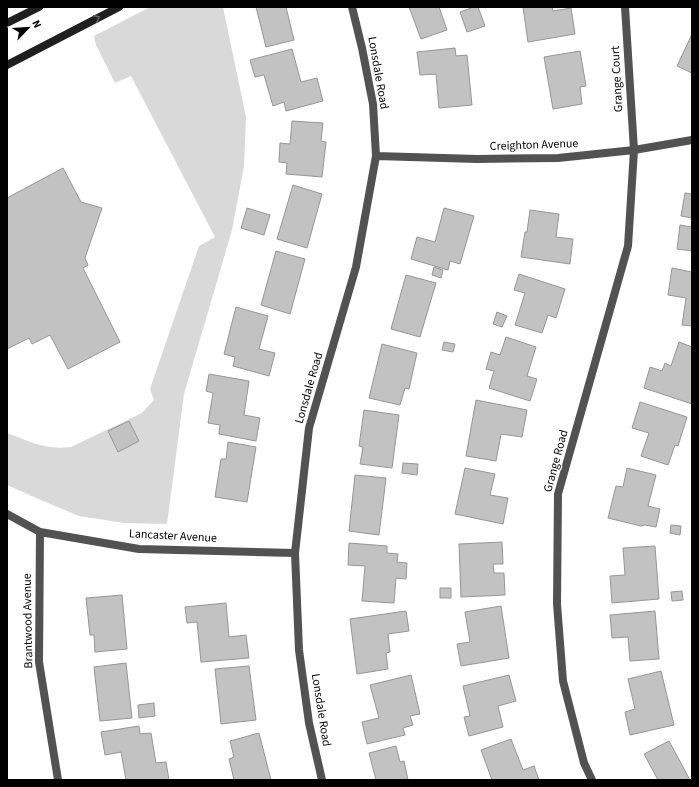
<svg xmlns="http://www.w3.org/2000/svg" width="699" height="787" font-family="'Source Sans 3',sans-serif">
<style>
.green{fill:#d9d9d9}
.building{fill:#c2c2c2;stroke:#969696}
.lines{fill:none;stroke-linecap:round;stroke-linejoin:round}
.minor{stroke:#525252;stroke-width:8}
.secondary{stroke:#1f1f1f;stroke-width:8}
.oneway{stroke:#626262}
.labels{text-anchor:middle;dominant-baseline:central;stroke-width:3;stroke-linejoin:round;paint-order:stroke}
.street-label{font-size:12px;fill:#000;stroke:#fff}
</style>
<rect width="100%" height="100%" fill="#fff"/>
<path class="green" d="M 150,7 L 223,7 L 246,117 L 244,166 L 232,230 L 184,394 L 167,524 L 124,523 L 79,516 L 43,501 L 7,485 L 7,433 C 31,442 45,450 71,447 L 142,413 L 154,400 L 150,389 L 199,246 L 215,237 L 131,76 L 115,83 L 96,45 L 94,36 Z"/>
<path class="building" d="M 256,7 L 286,7 L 294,40 L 266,47 Z
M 409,7 L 439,7 L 447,30 L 421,39 Z
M 474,7 L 478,7 L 485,26 L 467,32 L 460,12 Z
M 523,7 L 552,7 L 553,11 L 571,8 L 575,34 L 528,42 Z
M 692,34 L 692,73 L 677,66 Z
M 455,48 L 456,56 L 467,55 L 472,105 L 439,108 L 436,74 L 420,75 L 417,52 Z
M 292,49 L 301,82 L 317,78 L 323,101 L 286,111 L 284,102 L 273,106 L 264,75 L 255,77 L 250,60 Z
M 580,51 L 586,86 L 580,87 L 582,104 L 553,109 L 544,57 Z
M 292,121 L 323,123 L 321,141 L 326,142 L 322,177 L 286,174 L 287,163 L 279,162 L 280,143 L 290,144 Z
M 63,168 L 81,202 L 102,208 L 85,258 L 88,265 L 83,268 L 120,342 L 68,369 L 50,335 L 32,344 L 29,338 L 7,349 L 7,198 Z
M 293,185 L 322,194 L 307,248 L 277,239 Z
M 685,193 L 692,194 L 692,218 L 681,216 Z
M 247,208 L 270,215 L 264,235 L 241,228 Z
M 444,208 L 474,216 L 460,264 L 450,261 L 448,270 L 411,259 L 417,237 L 435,242 Z
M 530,210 L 559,214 L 556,237 L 573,239 L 570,264 L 521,257 L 525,232 L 527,232 Z
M 692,221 L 692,251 L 677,249 L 680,225 L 691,227 Z
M 276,251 L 305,259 L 290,314 L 261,305 Z
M 434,267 L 443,270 L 441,278 L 432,275 Z
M 672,268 L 692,272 L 692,326 L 682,325 L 686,298 L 668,295 Z
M 519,274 L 565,289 L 556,318 L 548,315 L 542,333 L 515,325 L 525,293 L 514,290 Z
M 406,275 L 436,283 L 420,337 L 391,329 Z
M 236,307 L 268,316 L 259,349 L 275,353 L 269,376 L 233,366 L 235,357 L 224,354 Z
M 497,312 L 507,316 L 502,327 L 493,324 Z
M 506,337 L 536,347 L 527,376 L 537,379 L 530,401 L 489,388 L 494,371 L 486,369 L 491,352 L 500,355 Z
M 444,342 L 455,344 L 453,352 L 442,350 Z
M 679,342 L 692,347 L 692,404 L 644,388 L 650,367 L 662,371 L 665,363 L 671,366 Z
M 382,344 L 417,353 L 409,389 L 405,388 L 400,405 L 369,398 Z
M 209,374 L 249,381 L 244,415 L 260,418 L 256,441 L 219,434 L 220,425 L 208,423 L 213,393 L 206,391 Z
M 476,400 L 527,410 L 522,437 L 501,434 L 496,461 L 466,456 Z
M 640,402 L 687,417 L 678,446 L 675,445 L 668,465 L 641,456 L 649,433 L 632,428 Z
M 364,410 L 399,415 L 392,468 L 360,464 L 363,447 L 359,446 Z
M 129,421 L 139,441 L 118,452 L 108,431 Z
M 228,442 L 256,447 L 247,502 L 215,497 L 221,459 L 226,459 Z
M 403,463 L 418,464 L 417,475 L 402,473 Z
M 465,468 L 495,474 L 490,495 L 508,498 L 503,524 L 455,514 Z
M 627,468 L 656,475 L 648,506 L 660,509 L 656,527 L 645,525 L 641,526 L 608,518 L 616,486 L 623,487 Z
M 355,475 L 386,478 L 379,535 L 349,531 Z
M 671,525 L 681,526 L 680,535 L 670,533 Z
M 502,542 L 503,564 L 493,564 L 494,573 L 504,573 L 505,595 L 461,597 L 459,544 Z
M 349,543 L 387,546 L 387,553 L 398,554 L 397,562 L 407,563 L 406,579 L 396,578 L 394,603 L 362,601 L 365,566 L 348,565 Z
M 655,546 L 659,599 L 612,603 L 610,576 L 625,575 L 623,548 Z
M 440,588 L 451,588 L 451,598 L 440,598 Z
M 682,591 L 683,600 L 672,601 L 671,592 Z
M 122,595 L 127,649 L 95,652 L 94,635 L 90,635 L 86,598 Z
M 226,603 L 229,637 L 246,635 L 249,658 L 201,662 L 197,622 L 187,623 L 185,607 Z
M 501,606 L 509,658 L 461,666 L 457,644 L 470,642 L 465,612 Z
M 406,611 L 409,631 L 388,634 L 390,652 L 386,653 L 388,669 L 357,674 L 350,619 Z
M 655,611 L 659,659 L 630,661 L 628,637 L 612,638 L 610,615 Z
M 126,663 L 132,718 L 100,721 L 94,667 Z
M 249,666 L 256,720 L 221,724 L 215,669 Z
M 661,671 L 674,725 L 630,735 L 625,712 L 635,709 L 628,679 Z
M 411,675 L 420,714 L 410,716 L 413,725 L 403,728 L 405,735 L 367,744 L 362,722 L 379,718 L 370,685 Z
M 509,675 L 516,701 L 498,706 L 503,727 L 469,736 L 464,717 L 470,716 L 463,686 Z
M 154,703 L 155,716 L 139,718 L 138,705 Z
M 139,726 L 140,734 L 151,733 L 156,763 L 166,762 L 169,780 L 126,780 L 121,752 L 105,755 L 101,732 Z
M 259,733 L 271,780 L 234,780 L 229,759 L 234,757 L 230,741 Z
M 511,739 L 523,770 L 534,766 L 539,780 L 492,780 L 481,750 Z
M 669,741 L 690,780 L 658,780 L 644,754 Z
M 396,746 L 400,762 L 404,761 L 408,780 L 376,780 L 369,753 Z"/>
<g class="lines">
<path class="minor" d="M 376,156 L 477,159 L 558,158 L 634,150 L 692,140
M 7,514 L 40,532 L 139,549 L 295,553
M 40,532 L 39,662 L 58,780
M 322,780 L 309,723 L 299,650 L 295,553 L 309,428 L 356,267 L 376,156 L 373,104 L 362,48 L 352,7
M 592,780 L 584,763 L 563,681 L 557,604 L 558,494 L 628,246 L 634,150 L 625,7"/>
<path class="secondary" d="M 7,23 L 39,7
M 7,65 L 119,7"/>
</g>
<defs><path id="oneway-chevron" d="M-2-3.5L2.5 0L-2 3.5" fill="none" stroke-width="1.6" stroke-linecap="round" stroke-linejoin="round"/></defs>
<use class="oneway" href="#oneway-chevron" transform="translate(97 18) rotate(-27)"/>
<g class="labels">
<g class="street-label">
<text transform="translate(378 73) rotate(80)">Lonsdale Road</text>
<text transform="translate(617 79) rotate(-93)">Grange Court</text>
<text transform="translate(534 145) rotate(-2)">Creighton Avenue</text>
<text transform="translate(309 388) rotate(-74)">Lonsdale Road</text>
<text transform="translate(556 461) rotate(-75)">Grange Road</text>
<text transform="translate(173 536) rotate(3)">Lancaster Avenue</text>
<text transform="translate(28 621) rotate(-91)">Brantwood Avenue</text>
<text transform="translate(321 710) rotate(81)">Lonsdale Road</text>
</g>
</g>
<rect width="699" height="787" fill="none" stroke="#000000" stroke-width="16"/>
<g transform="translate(28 28) rotate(65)" stroke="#ffffff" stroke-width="3" paint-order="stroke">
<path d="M0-3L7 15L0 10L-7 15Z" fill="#000000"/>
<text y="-6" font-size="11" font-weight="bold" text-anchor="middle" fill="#000000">N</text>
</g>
</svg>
